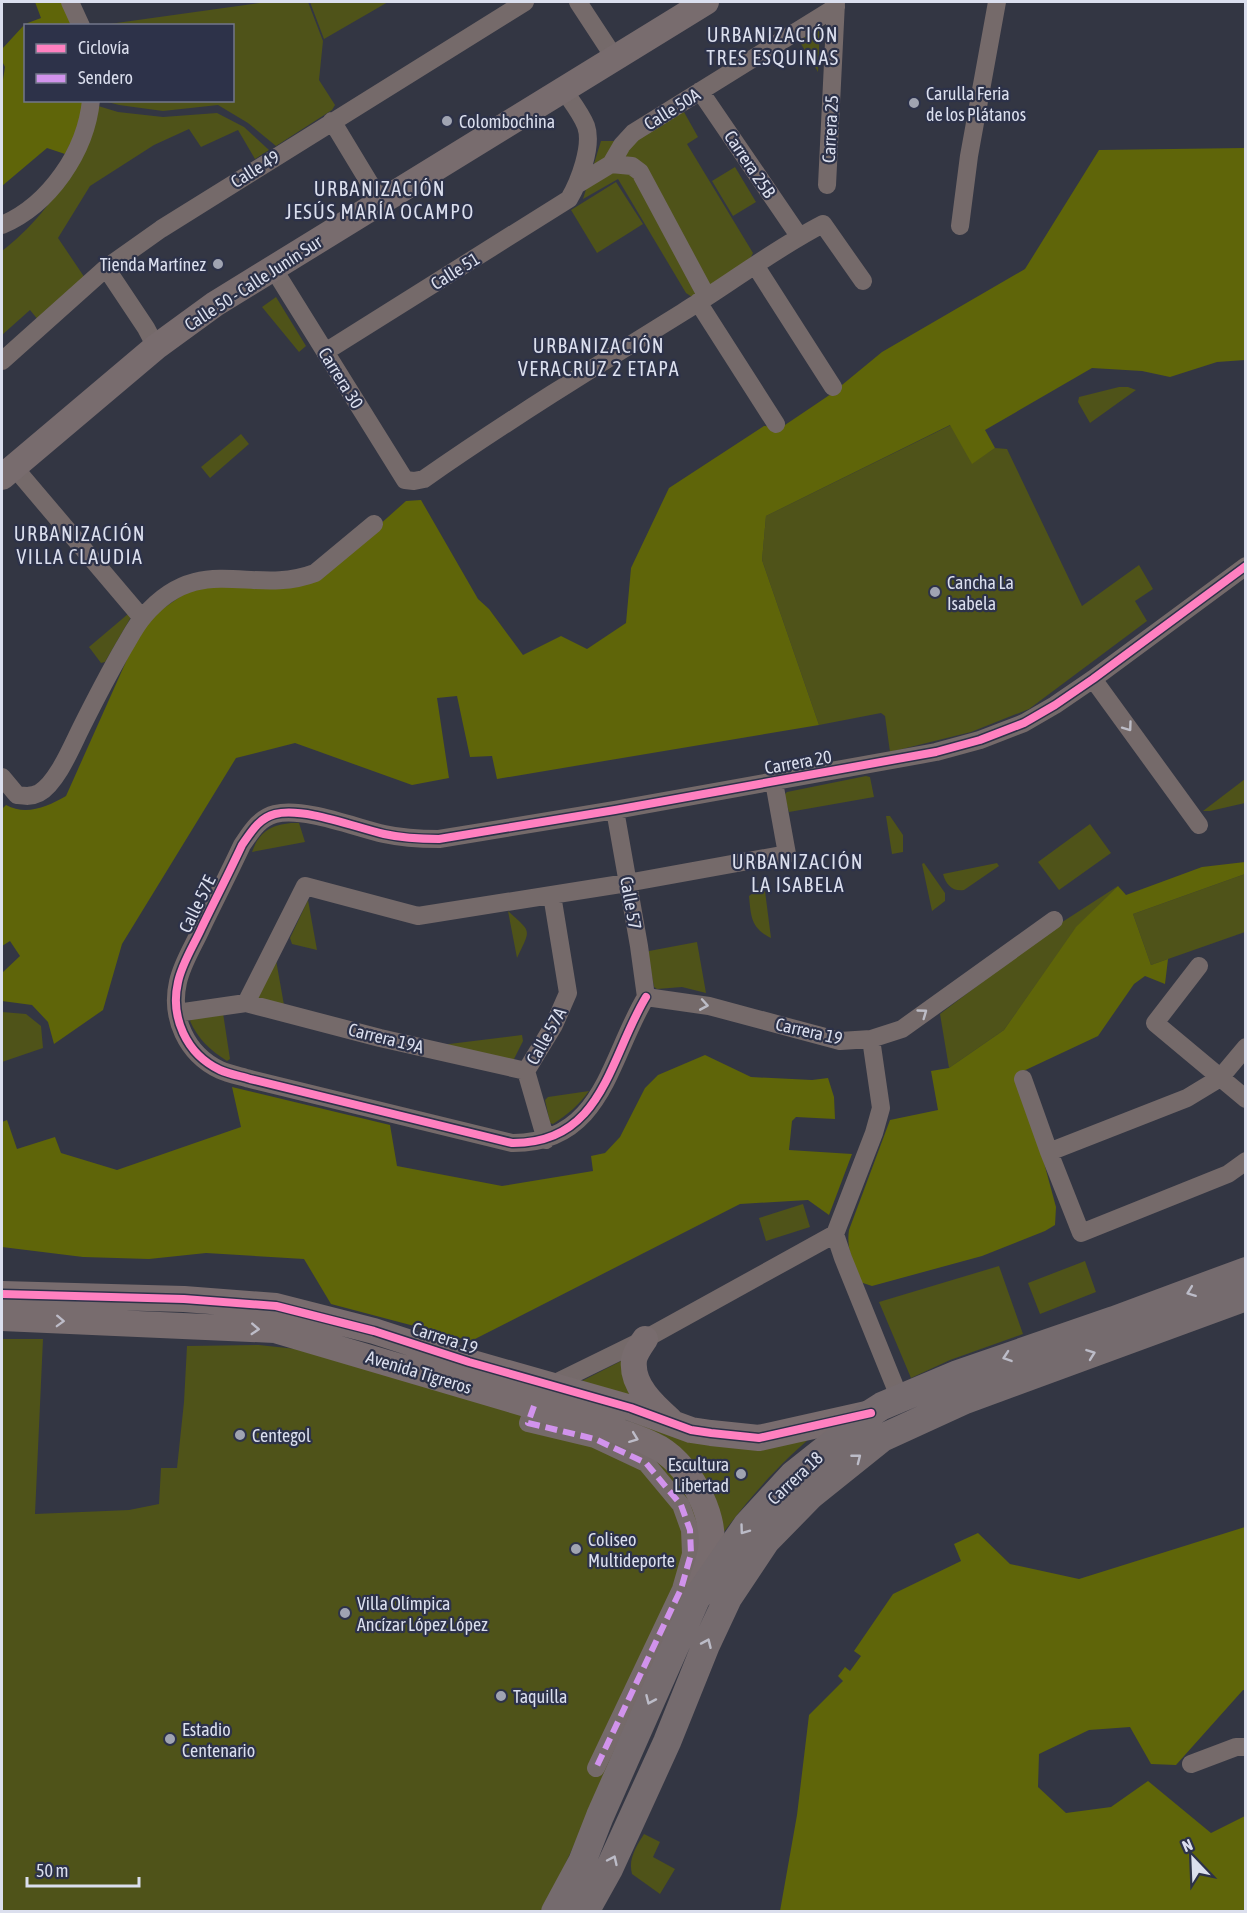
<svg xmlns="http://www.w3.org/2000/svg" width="1247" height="1913" font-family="'Asap Condensed',sans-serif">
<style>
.green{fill:#4f5319}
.forest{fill:#5f6509}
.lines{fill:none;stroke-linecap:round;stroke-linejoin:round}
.street{stroke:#756a6a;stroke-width:18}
.secondary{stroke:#786c6e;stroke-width:26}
.primary{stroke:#756b6e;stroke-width:28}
.quiet{stroke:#d193ec;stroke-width:6;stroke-dasharray:12 6;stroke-linecap:butt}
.cycleway-casing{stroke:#2d3249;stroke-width:11}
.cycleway{stroke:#ff80c0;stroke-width:8}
.oneway{stroke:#bcbcc6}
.oneway2{stroke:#bcbcc8}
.oneway3{stroke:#bdbcc8}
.poi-dot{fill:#a0a4b2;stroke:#2d3249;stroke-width:2}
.labels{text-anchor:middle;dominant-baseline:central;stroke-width:4.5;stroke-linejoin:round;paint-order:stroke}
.poi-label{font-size:18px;fill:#dbdfee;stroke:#2d3249;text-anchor:start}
.street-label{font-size:18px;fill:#dbdfee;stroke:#2d3249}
.neighbourhood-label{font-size:20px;letter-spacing:1.5px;fill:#dbdfee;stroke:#2d3249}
</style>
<rect width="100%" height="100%" fill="#333643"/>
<path class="green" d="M 267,2 L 308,2 L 323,41 L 319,80 L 335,105 L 332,110 L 276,146 L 248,123 L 218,105 L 163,111 L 119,105 L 104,101 L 232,100 L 232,26 L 102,25 Z
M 310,2 L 388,2 L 324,39 Z
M 820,24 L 818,72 L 798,39 Z
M 95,105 L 118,112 L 163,117 L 217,113 L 244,127 L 269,150 L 255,159 L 238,130 L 201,147 L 189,129 L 154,145 L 90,186 L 58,238 L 87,281 L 39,321 L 30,310 L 2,335 L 2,251 C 29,230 55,201 69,170 C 79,149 86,127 95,105 Z
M 684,112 L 698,137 L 687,144 L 753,253 L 749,261 L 692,297 L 686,293 L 618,179 L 583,199 L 601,141 L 618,141 Z
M 735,167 L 756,202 L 733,216 L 712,181 Z
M 616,182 L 643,224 L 597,253 L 571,210 Z
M 276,297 L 306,346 L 299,352 L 262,307 Z
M 1119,387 L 1128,387 L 1136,390 L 1090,423 L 1078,402 L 1079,397 Z
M 951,425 L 972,463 L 995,448 L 1007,449 L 1082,606 L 1139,565 L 1153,589 L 1135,601 L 1147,621 L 1029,709 L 971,732 L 890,752 L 885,716 L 881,713 L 819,725 L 762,560 L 766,516 Z
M 241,434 L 249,444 L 210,478 L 201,467 Z
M 128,614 L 131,617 L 105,662 L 101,663 L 89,647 Z
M 866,776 L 870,777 L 874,797 L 789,812 L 784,795 L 787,792 Z
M 1245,779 L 1245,803 L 1210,811 L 1203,811 Z
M 886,816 L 890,816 L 903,835 L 903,852 L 892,854 Z
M 291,823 L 299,823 L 305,842 L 252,852 C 259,832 271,825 291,823 Z
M 1090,824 L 1111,853 L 1059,890 L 1038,862 Z
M 924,863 L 945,893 L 945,901 L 932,911 L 922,864 Z
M 997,863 L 999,866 L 964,890 C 953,892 946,885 943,874 Z
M 1245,874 L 1245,932 L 1151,965 L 1133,914 Z
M 1118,886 L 1075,929 L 1004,1030 L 949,1068 L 940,1014 L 1053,928 Z
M 765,891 L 771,938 C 751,928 751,917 749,896 L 753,893 Z
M 308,900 L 317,950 L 292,944 L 290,938 Z
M 508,911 C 532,933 531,928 517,958 Z
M 697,942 L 706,993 L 682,987 L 657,989 L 654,987 L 648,954 L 649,951 Z
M 276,960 L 284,1005 L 256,997 Z
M 2,1012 L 26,1014 L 41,1026 L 43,1048 L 2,1062 Z
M 223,1013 L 230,1059 L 227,1061 C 210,1050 198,1039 190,1021 L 193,1018 Z
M 522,1035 L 523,1041 L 513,1061 L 441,1045 Z
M 589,1091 C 579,1105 567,1115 553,1124 L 550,1123 L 545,1100 L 548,1097 Z
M 803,1204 L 810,1227 L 766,1241 L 759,1218 Z
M 1085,1261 L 1096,1292 L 1040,1314 L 1028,1283 Z
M 999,1266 L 1023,1334 L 950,1360 L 911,1378 L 879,1302 Z
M 2,1339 L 43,1339 L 35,1514 L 129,1510 L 159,1504 L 161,1468 L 177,1468 L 184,1402 L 187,1346 L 259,1345 L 296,1349 L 673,1459 L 711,1548 L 551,1895 L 541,1911 L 2,1911 Z
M 625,1359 L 640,1400 L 580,1382 Z
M 548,1397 L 674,1435 L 820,1430 C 781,1461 750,1497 720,1537 L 708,1490 Z
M 644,1834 L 660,1842 L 653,1857 L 675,1869 L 660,1894 L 632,1874 C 628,1859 636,1847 644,1834 Z"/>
<path class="forest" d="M 35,2 L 64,2 L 75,25 L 26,26 L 26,100 L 87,101 L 85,115 L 65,154 L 47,148 L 2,186 L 2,86 L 5,67 L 2,61 L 2,49 L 25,24 L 41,18 Z
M 1245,148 L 1245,360 L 1217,362 L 1170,377 L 1142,371 L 1092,368 L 985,430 L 995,448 L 972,464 L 950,425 L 766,516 L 762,560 L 819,725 L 497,779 L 492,756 L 470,757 L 457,696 L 437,698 L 449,778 L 412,785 L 295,743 L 236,758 L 122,944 L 103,1010 L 54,1044 L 48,1022 L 32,1005 L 2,1001 L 2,973 L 20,956 L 10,941 L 2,946 L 2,809 L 6,805 C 26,816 47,807 66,796 L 137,637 L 158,612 L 187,592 L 214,586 L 322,576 L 406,501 L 421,500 L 478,599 L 489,609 L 523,655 L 561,636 L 587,649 L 626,623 L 631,568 L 669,488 L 764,426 L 782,427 L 831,394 L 882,352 L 1025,269 L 1099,150 Z
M 1245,862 L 1245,874 L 1133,914 L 1151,965 L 1168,959 L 1165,984 L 1145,976 L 1134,984 L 1098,1036 L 1017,1074 L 1040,1148 L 1056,1207 L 1055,1225 L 1045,1231 L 982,1256 L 872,1286 L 860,1282 C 854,1264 846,1249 849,1230 L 890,1120 L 938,1110 L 931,1071 L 949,1068 L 1004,1030 L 1076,927 L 1118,886 L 1126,895 L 1202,867 Z
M 705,1055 L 751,1077 L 812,1080 L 828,1078 L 834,1097 L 835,1119 L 796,1117 L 792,1121 L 789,1150 L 852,1154 L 829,1215 L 808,1200 L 740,1204 L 471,1341 L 331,1304 L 304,1259 L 206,1253 L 149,1259 L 83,1257 L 2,1247 L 2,1122 L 7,1120 L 17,1149 L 55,1137 L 61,1153 L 117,1170 L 241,1127 L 232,1087 L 390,1125 L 397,1166 L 502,1186 L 593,1171 L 591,1156 L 605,1153 L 620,1137 L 645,1088 L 658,1075 Z
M 1245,1527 L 1245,1690 L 1243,1690 L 1176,1765 L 1151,1764 L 1130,1727 L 1089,1730 L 1039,1754 L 1038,1787 L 1066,1813 L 1111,1807 L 1148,1781 L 1211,1833 L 1245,1816 L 1245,1911 L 780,1911 L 797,1815 L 809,1715 L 843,1681 L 838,1676 L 845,1667 L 850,1671 L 861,1656 L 854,1651 L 893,1594 L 961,1561 L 954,1544 L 978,1533 L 1010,1564 L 1079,1579 Z"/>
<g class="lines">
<path class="street" d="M 70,2 L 81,26
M 578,2 L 614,57
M 700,91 L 799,236
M 332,121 L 381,202
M 611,164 L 632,166 L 640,172 L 707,297
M 578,184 L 611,164 L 622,145 L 633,133 L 836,7
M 827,185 L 836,2
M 2,225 C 49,205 86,152 91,100
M 960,226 L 969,156 L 997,2
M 755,265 L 833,387
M 106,268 L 146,328 L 156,347
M 273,268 L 405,480 L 414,481 L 424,479 C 513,417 604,361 696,304 C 739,277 778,247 823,224 L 863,281
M 698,302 L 776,424
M 325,352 L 569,199 C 579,182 593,146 586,126 C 581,113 571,101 563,89
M 2,361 L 106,268 L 161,229 L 525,2
M 14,467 L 142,618
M 1093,679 L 1199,825
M 2,777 L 17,795 C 25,796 31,797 39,793 C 57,783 72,746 81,728 C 95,700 109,673 124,647 C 130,637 136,625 144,616 C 200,550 252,597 315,573 L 374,524
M 615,810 L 639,946 L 646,997
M 1199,966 L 1155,1023 L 1246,1099
M 646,997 C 609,1058 603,1144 512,1143 L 250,1079 C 240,1076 229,1074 220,1070 C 186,1054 170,1017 178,982 C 182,963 194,945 202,927 C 215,900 229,873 242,845 C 251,832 259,818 275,814 C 304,807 354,827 384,834 C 402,838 420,839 439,839 L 615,810 L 936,752 L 980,740 L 1024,723 L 1055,705 L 1093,679 L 1246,566
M 646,997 L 709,1006 L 840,1041 L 871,1039 L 902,1029 L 1054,920
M 246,1003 L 380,1038 L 526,1071
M 177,1013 L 246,1003 L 305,886 L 418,916 L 627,883 L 787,854 L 774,782
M 871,1039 L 881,1108 L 874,1133 L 835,1234 L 843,1258 L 900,1399
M 1023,1079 L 1049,1152 L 1081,1233 L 1228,1174 L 1246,1161
M 546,1140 L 526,1071 L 554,1025 L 568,993 L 552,895
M 1049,1152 L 1187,1098 L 1220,1078 L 1246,1047
M 545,1388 L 645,1339 L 835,1234
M 534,1406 L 528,1423 L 595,1439 L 646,1463 L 681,1505 L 690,1530 L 691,1554 L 681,1589 L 596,1768
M 1191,1764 L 1236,1747 L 1246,1747"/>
<path class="secondary" d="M 2,477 L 156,347 L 215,304 L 706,2
M 2,1294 L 184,1299 L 276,1306 L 374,1331 L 469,1362 L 631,1408 L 691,1430 L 711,1433 L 759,1438 L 871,1413
M 2,1318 L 275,1330 L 618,1431 C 630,1436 642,1439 653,1445 C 687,1460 717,1513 711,1550 C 709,1562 704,1574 700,1586
M 645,1339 C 641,1345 635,1353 634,1360 C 631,1385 653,1405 670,1420"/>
<path class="primary" d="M 555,1912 L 582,1862 L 600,1816 L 696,1599 L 747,1525 L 793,1475 L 871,1413 L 882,1406 L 958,1374 L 1114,1320 L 1246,1271
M 585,1912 L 609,1869 L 667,1742 L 706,1645 L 728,1598 L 766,1541 L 811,1495 L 882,1438 L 965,1400 L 1246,1297"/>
<path class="quiet" d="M 534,1406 L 528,1423 L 595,1439 L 646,1463 L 681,1505 L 690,1530 L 691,1554 L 681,1589 L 596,1768"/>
<defs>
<path id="cycleway" d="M 646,997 C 609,1058 603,1144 512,1143 L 250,1079 C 240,1076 229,1074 220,1070 C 186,1054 170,1017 178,982 C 182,963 194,945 202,927 C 215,900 229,873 242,845 C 251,832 259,818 275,814 C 304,807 354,827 384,834 C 402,838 420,839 439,839 L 615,810 L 936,752 L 980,740 L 1024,723 L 1055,705 L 1093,679 L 1246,566
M 2,1294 L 184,1299 L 276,1306 L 374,1331 L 469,1362 L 631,1408 L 691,1430 L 711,1433 L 759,1438 L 871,1413"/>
</defs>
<use href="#cycleway" class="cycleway-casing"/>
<use href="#cycleway" class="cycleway"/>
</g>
<defs><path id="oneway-chevron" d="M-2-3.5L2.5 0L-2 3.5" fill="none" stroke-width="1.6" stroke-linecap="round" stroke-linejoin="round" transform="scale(1.5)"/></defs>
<g class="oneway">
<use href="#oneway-chevron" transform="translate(1128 727) rotate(54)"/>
<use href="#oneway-chevron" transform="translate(704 1005) rotate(10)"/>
<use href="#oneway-chevron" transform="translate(923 1013) rotate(-36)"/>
</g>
<g class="oneway2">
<use href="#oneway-chevron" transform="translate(1191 1292) rotate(159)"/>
<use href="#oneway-chevron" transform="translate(1091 1354) rotate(-20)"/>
<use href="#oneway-chevron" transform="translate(1007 1357) rotate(161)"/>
<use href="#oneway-chevron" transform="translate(857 1458) rotate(-38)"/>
<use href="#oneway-chevron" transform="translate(744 1530) rotate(126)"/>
<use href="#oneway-chevron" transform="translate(707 1643) rotate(-66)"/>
<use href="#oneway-chevron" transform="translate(650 1700) rotate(114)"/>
<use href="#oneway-chevron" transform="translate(613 1860) rotate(-65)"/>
</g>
<g class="oneway3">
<use href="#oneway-chevron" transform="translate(60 1321) rotate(2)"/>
<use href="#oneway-chevron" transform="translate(255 1329) rotate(3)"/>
<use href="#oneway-chevron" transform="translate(634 1438) rotate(21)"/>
</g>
<g class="poi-dot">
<circle cx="914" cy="103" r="6"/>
<circle cx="447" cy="121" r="6"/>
<circle cx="218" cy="264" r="6"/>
<circle cx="935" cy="592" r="6"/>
<circle cx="240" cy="1435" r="6"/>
<circle cx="741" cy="1474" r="6"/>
<circle cx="576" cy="1549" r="6"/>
<circle cx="345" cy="1613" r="6"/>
<circle cx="501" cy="1696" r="6"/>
<circle cx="170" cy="1739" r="6"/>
</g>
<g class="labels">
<g class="poi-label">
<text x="926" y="93">Carulla Feria<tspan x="926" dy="21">de los Plátanos</tspan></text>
<text x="459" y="121">Colombochina</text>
<text x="206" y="264" text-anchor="end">Tienda Martínez</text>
<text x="947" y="582">Cancha La<tspan x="947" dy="21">Isabela</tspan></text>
<text x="252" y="1435">Centegol</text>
<text x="729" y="1464" text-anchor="end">Escultura<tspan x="729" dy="21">Libertad</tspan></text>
<text x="588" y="1539">Coliseo<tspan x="588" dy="21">Multideporte</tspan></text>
<text x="357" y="1603">Villa Olímpica<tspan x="357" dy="21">Ancízar López López</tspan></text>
<text x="513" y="1696">Taquilla</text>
<text x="182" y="1729">Estadio<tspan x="182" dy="21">Centenario</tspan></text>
</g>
<g class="street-label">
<text transform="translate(672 109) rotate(-32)">Calle 50A</text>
<text transform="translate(830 129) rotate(-87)">Carrera 25</text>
<text transform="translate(750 164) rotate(56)">Carrera 25B</text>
<text transform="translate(255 169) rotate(-32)">Calle 49</text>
<text transform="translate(455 271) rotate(-32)">Calle 51</text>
<text transform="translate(253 283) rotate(-33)">Calle 50 - Calle Junín Sur</text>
<text transform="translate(341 378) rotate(58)">Carrera 30</text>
<text transform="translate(798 762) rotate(-10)">Carrera 20</text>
<text transform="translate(631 903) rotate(80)">Calle 57</text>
<text transform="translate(197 904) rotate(-64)">Calle 57E</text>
<text transform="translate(809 1031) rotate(13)">Carrera 19</text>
<text transform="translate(546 1036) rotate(-61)">Calle 57A</text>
<text transform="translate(386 1038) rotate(14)">Carrera 19A</text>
<text transform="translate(445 1338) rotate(18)">Carrera 19</text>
<text transform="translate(419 1372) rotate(17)">Avenida Tigreros</text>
<text transform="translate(795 1478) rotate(-43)">Carrera 18</text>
</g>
<g class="neighbourhood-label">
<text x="773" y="34">URBANIZACIÓN<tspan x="773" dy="23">TRES ESQUINAS</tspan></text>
<text x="380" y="188">URBANIZACIÓN<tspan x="380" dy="23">JESÚS MARÍA OCAMPO</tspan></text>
<text x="599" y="345">URBANIZACIÓN<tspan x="599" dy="23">VERACRUZ 2 ETAPA</tspan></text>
<text x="80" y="533">URBANIZACIÓN<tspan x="80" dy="23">VILLA CLAUDIA</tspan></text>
<text x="798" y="861">URBANIZACIÓN<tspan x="798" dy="23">LA ISABELA</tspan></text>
</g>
</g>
<rect width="1247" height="1913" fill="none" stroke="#dbdfee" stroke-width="6"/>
<rect x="24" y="24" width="210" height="78" fill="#2d3249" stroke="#73778b" stroke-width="1.5"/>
<rect x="36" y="44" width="30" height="9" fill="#ff80c0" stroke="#73778b" stroke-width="1.5"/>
<text x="78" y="54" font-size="18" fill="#dbdfee">Ciclovía</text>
<rect x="36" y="74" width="30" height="9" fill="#d193ec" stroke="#73778b" stroke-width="1.5"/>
<text x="78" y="84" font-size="18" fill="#dbdfee">Sendero</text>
<g transform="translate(1193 1859) rotate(337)" stroke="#2d3249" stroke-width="4.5" paint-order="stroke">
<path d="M0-4.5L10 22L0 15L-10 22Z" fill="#dbdfee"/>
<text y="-9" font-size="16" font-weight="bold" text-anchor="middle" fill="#dbdfee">N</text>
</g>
<path d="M27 1877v9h112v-9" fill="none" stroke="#dbdfee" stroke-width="3"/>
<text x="36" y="1877" font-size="18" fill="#dbdfee" stroke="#2d3249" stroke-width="4.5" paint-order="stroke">50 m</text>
</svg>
